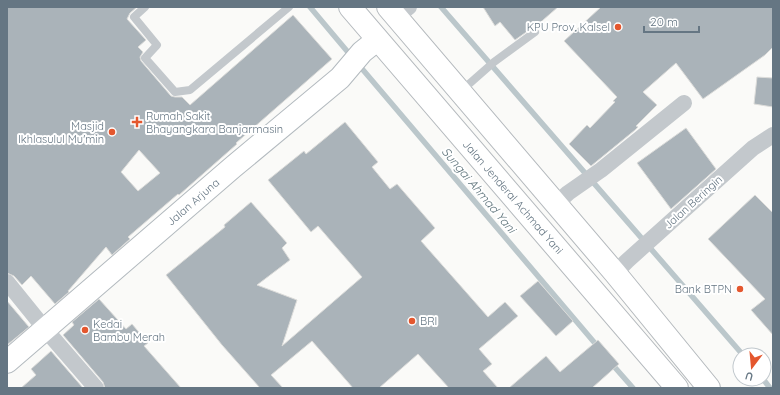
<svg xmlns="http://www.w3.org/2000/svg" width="780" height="395" font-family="Quicksand,sans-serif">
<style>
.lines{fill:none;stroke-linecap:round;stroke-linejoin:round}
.stream{stroke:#bbc7cb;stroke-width:5.5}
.building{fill:#aab3b9;stroke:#dcdcda;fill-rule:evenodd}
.secondary-casing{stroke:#b3babf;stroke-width:24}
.highway-casing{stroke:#b4b9bd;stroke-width:24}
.lane{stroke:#c3c8cc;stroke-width:8}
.street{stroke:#c3c8cc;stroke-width:16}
.secondary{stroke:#fff;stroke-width:22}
.highway{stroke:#fff;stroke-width:22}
.poi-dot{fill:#e4572e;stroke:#fff;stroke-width:1.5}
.labels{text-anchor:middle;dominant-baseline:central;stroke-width:4;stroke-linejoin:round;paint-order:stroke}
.poi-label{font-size:11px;fill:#657683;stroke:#fff;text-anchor:end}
.street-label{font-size:11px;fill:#657683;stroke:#fff}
.water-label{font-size:12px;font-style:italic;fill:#60757c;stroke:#fff}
</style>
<rect width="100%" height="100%" fill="#fafaf8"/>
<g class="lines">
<path class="stream" d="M 310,7 L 352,57
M 441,7 L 743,355
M 358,64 L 599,348
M 611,363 L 633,388
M 763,379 L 770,388"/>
</g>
<path class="building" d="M 7,7 L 137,7 L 130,13 L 127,19 L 146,40 L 138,47 L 143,52 L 140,57 L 141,61 L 171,96 L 175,97 L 182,97 L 190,105 L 293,15 L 332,59 L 236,143 L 237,144 L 179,195 L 178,194 L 128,237 L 130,239 L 112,255 L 106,247 L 68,291 L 69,292 L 55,304 L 31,276 L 22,285 L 14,276 L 7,273 ZM 139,150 L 160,173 L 138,191 L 121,172 Z
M 483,7 L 558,7 L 535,27 L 532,28 L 515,40 L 500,22 L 495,26 Z
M 601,7 L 773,7 L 773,47 L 765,55 L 703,99 L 676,63 L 643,92 L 657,105 L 636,126 L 638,127 L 635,130 L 591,166 L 569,144 L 587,125 L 590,128 L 615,102 L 613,101 L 617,97 L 564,41 Z
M 757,77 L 773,78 L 773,107 L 754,104 Z
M 345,122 L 378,162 L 372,167 L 390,189 L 397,184 L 435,228 L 421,241 L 488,317 L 505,302 L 518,316 L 479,349 L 492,364 L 483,371 L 498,388 L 449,388 L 418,354 L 379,388 L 353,388 L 312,341 L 271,375 L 283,388 L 260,388 L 222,345 L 166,275 L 225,227 L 224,225 L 251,202 L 287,243 L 282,248 L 290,260 L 257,285 L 297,300 L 282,346 L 362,277 L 318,226 L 311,232 L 268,180 L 304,151 L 306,154 Z
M 686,128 L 716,169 L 671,209 L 637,163 Z
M 755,195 L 773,213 L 773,335 L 751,310 L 765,299 L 708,239 Z
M 538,281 L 573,321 L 556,336 L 520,296 Z
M 99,299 L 126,329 L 132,324 L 148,343 L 144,346 L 181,388 L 105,388 L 103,382 L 63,335 L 74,325 L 72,322 Z
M 7,301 L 29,327 L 7,345 Z
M 598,340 L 619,364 L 592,388 L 509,388 L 546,356 L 560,372 Z
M 51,351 L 83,388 L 21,388 L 36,375 L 31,369 Z"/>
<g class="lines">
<defs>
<path id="secondary" d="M 7,362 L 233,167 L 340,78 L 362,52 L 377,40"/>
<path id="highway" d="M 350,7 L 677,388
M 388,7 L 615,273 L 709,388"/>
</defs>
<use href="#secondary" class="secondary-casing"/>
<use href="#highway" class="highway-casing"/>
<path class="lane" d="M 145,7 L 134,17 L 157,45 L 145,58 L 175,92 L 190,90 L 289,7
M 461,91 L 494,62 L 535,32"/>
<path class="street" d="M 396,17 L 409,7
M 556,204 L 568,193 L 601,170 L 684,103
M 615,273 L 627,261 L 753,148 L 773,135
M 7,282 L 45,329 L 96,388"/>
<use href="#secondary" class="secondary"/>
<use href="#highway" class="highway"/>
</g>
<g class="poi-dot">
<circle cx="618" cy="27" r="4"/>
<path d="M135 116h4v4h4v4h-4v4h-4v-4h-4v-4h4z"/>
<circle cx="112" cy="132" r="4"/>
<circle cx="740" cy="289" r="4"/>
<circle cx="412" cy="321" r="4"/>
<circle cx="85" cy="330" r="4"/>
</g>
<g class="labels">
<g class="poi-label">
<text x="610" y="27">KPU Prov. Kalsel</text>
<text x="146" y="116" text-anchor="start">Rumah Sakit<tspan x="146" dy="13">Bhayangkara Banjarmasin</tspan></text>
<text x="104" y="126">Masjid<tspan x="104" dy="13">Ikhlasulul Mu'min</tspan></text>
<text x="732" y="289">Bank BTPN</text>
<text x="420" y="321" text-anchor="start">BRI</text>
<text x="93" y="324" text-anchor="start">Kedai<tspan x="93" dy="13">Bambu Merah</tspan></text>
</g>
<g class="street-label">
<text transform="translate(513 197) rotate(49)">Jalan Jenderal Achmad Yani</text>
<text transform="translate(193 202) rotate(-41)">Jalan Arjuna</text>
<text transform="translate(693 202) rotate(-42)">Jalan Beringin</text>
</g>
<g class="water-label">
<text transform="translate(479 190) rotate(50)">Sungai Ahmad Yani</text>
</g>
</g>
<rect width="780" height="395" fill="none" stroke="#657683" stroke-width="16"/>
<g transform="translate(752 367) rotate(196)"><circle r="19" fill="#ffffff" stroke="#c1c8cd"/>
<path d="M0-3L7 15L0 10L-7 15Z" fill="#e4572e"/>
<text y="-6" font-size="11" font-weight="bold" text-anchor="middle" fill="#657683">U</text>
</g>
<path d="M644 26v6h55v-6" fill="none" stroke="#657683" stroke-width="2"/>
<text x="650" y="26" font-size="12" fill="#657683" stroke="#ffffff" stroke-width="3" paint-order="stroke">20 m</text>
</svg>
